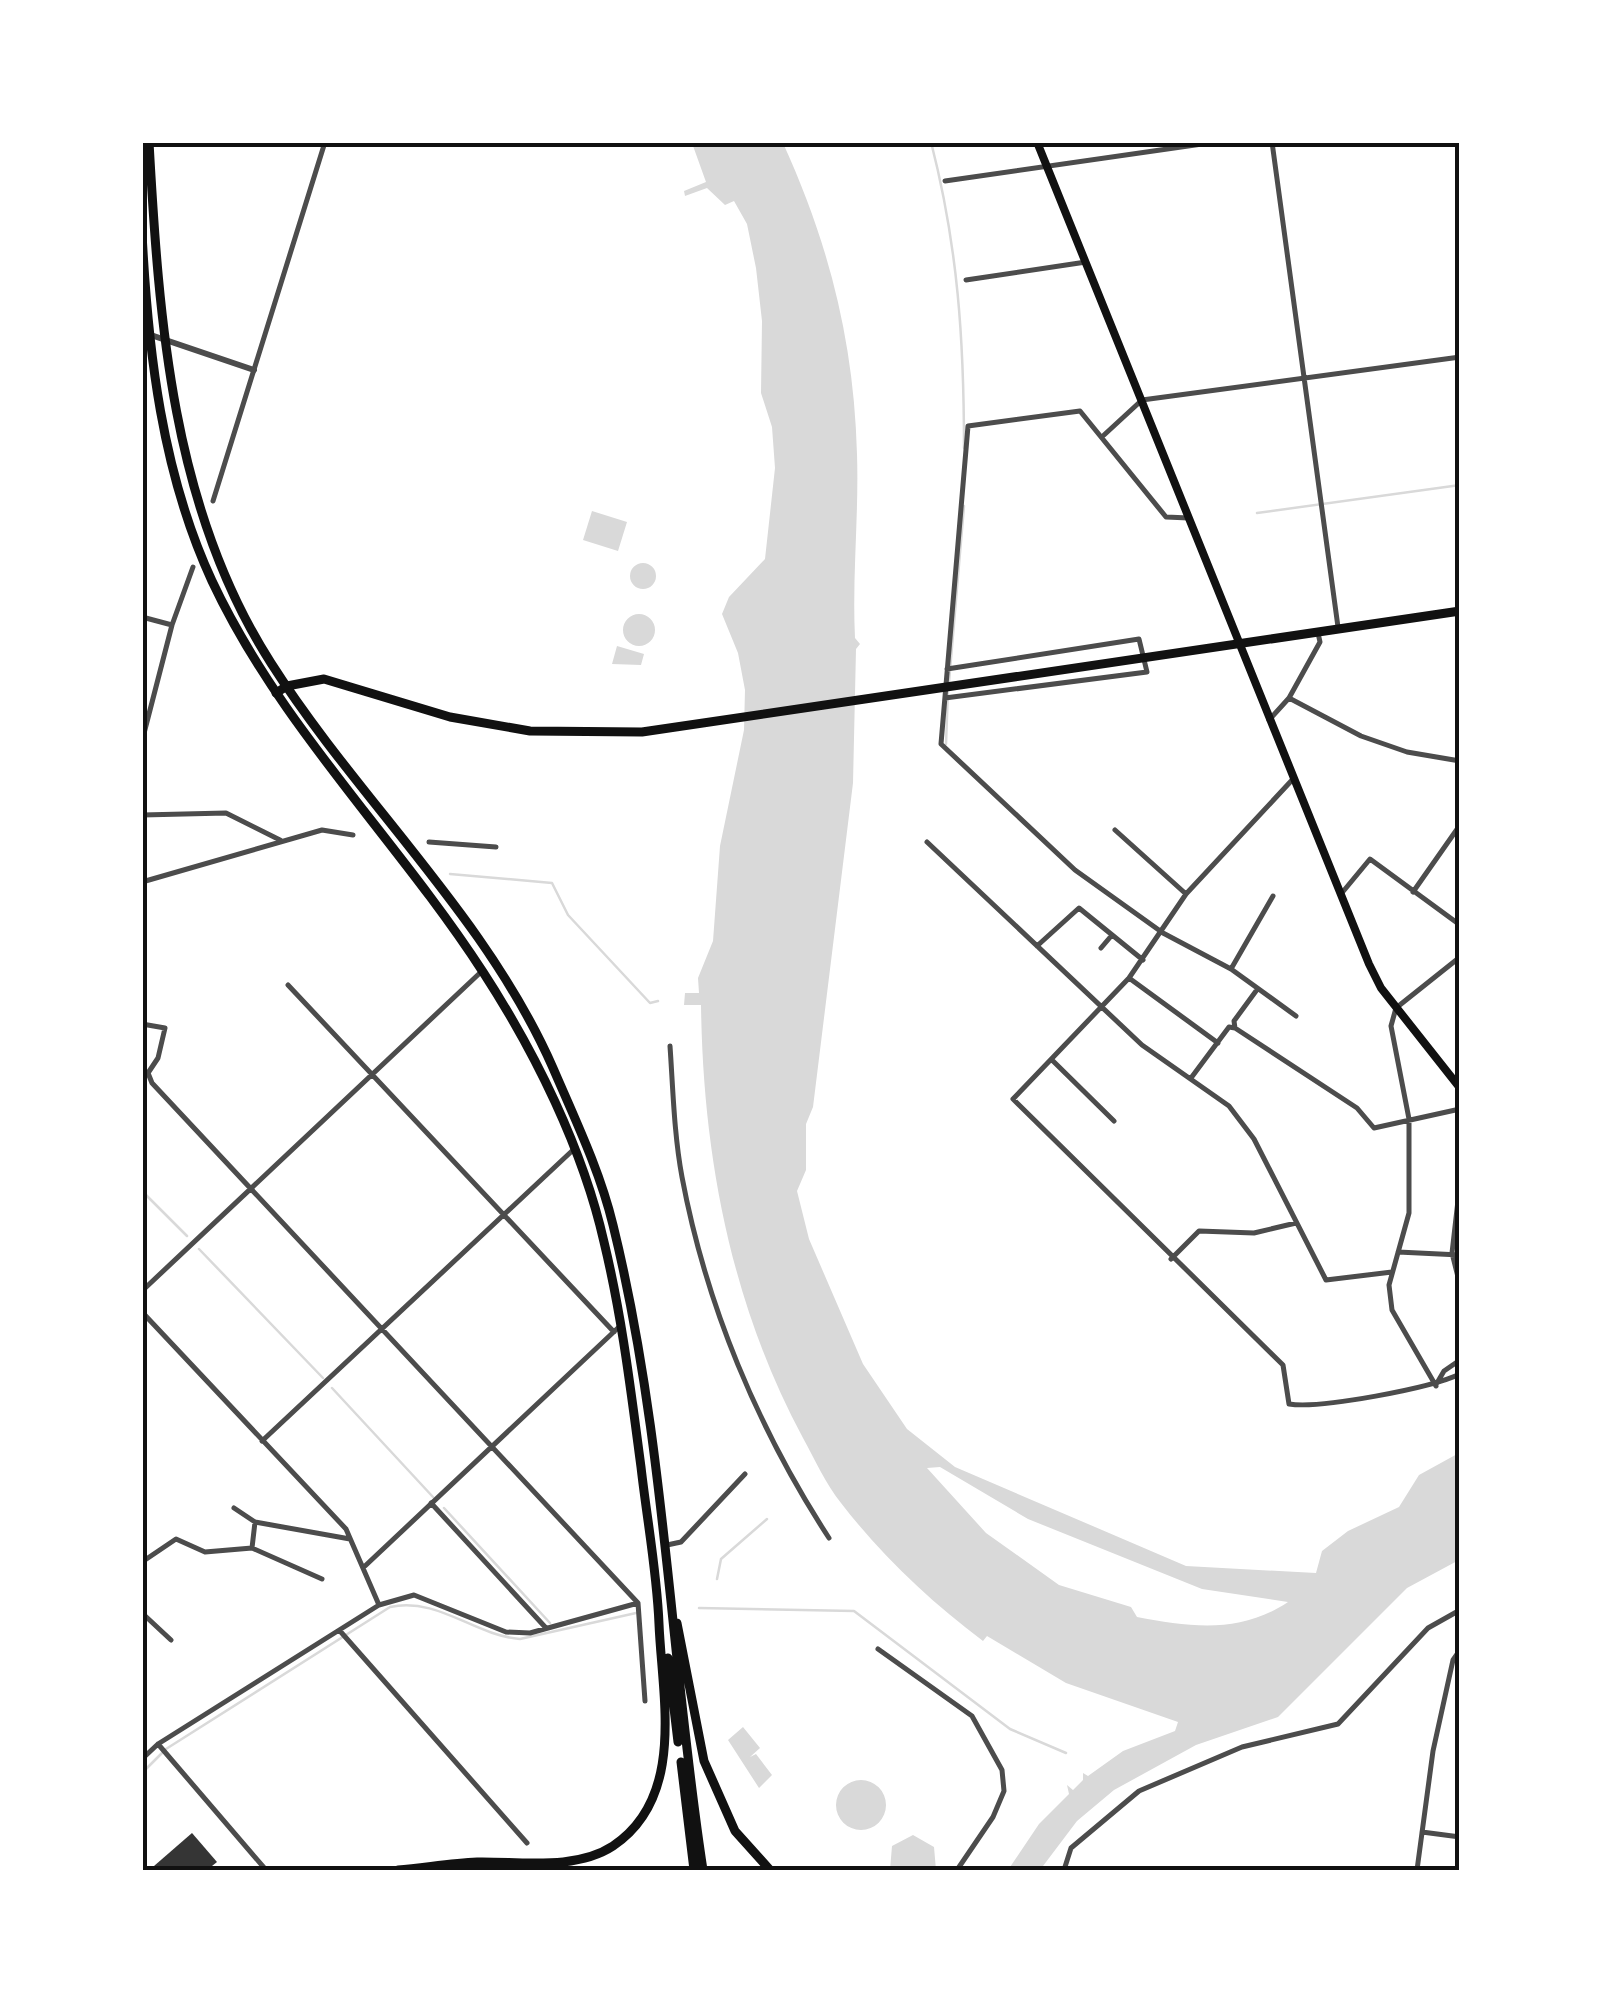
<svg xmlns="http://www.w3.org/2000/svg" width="1602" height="2013" font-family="Roboto,sans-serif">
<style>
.water{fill:#d9d9d9;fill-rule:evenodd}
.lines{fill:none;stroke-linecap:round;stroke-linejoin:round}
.stream{stroke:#d9d9d9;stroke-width:2.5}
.building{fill:#353535}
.minor{stroke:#4c4c4c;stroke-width:5}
.tertiary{stroke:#4c4c4c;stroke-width:6}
.secondary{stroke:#111;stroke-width:8}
.primary{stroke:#111;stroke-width:9}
.trunk{stroke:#111;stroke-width:9}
.neatline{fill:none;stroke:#111;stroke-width:4}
</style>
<rect width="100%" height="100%" fill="#fff"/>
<path class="water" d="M 692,143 L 783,143 C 829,244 854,342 857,454 C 859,516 852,577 855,638 L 860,644 L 856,649 L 853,783 L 813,1107 L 806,1124 L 806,1170 L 797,1191 L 809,1239 L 863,1364 L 907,1429 L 955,1467 L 1186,1566 L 1316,1573 L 1322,1551 L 1348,1531 L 1399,1507 L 1419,1475 L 1459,1453 L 1459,1560 L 1407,1588 L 1278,1717 L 1196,1745 L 1114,1790 L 1077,1821 L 1040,1870 L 1008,1870 L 1039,1824 L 1069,1794 L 1067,1785 L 1073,1790 L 1083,1780 L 1083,1773 L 1088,1776 L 1123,1751 L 1175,1731 L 1178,1722 L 1066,1683 L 987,1636 L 983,1641 C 930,1601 882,1556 841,1503 C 826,1484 815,1460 803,1438 C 731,1304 703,1156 701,1005 L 684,1005 L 685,993 L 699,993 L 698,978 L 713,941 L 720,846 L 744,730 L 745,690 L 738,653 L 722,614 L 729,597 L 765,559 L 775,468 L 772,427 L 761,393 L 762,321 L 756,268 L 747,224 L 734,201 L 725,205 L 707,188 L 685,196 L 684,191 L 706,182 ZM 940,1467 L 1028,1519 L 1202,1589 L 1288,1602 C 1240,1634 1191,1627 1137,1617 L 1131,1607 L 1059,1585 L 986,1533 L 927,1468 Z
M 592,511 L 627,522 L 618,551 L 583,540 Z
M630 576a13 13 0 1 1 26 0a13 13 0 1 1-26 0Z
M623 630a16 16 0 1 1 32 0a16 16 0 1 1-32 0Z
M 617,646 L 644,654 L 641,665 L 612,664 Z
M 743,1727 L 760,1748 L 750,1757 L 756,1754 L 772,1775 L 759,1788 L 728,1740 Z
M836 1805a25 25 0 1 1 50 0a25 25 0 1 1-50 0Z
M 913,1835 L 934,1847 L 936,1870 L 890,1870 L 892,1846 Z"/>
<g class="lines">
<path class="stream" d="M 931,142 C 958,247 964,340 964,448
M 1257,513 L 1460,485
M 949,682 L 964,506
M 946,744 L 948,690
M 450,874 L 552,883 L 568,915 L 650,1003 L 658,1001
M 142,1191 L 187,1236
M 199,1249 L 323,1378
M 332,1388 L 433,1497
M 444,1508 L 550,1623
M 717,1579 L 721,1559 L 767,1519
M 699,1608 L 854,1611 L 1010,1729 L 1066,1753
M 142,1773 L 166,1749 L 390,1607 C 439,1597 473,1635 520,1639 L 636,1613"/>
</g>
<path class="building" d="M 192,1833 L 217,1862 L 207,1870 L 158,1870 L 154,1866 Z"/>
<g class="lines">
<path class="minor" d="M 1272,142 L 1338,627
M 945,181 L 1216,142
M 966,280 L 1086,262
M 1104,435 L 1142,400 L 1460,357
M 213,501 L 325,142
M 1189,518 L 1166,517 L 1080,411 L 968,426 L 941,744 L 1075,870 L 1163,933 L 1231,969 L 1296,1016
M 142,617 L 172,625
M 945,698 L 1147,672 L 1139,639 L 947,669
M 1289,698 L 1361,736 L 1407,752 L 1460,761
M 1269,720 L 1289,698 L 1320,642 L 1318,633
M 142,741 L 172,625 L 193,567
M 1293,779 L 1186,894 L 1129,978 L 1013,1099 L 1283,1365 L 1289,1404 C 1321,1409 1431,1388 1460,1374
M 142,815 L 226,813 L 280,840
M 1115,830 L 1186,894
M 429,842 L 496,847
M 927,842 L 1142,1045 L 1229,1106 L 1254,1139 L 1326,1280 L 1392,1272
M 142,882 L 322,830 L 353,835
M 1413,892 L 1460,825
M 1341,894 L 1370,859 L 1460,925
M 1037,946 L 1079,908 L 1143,960
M 1101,948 L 1112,935
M 1231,969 L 1273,896
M 1129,978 L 1218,1043
M 288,985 L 614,1332
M 142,1024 L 165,1028 L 158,1058 L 148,1073 L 152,1083 L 638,1603 L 645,1701
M 1235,1028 L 1234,1021 L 1256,991
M 670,1046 C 673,1089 674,1134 682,1177 C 706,1305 758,1429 829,1538
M 1052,1060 L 1114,1121
M 1191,1078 L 1229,1027 L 1235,1028 L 1357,1108 L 1374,1128 L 1460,1109
M 1460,1183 L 1452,1253 L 1460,1285
M 1398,1252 L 1460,1255
M 1171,1259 L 1199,1231 L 1254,1233 L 1296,1223
M 142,1291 L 482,971
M 142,1312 L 346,1529 L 379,1605
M 1437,1383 L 1444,1371 L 1460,1360
M 1436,1386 L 1392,1310 L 1389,1285 L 1409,1213 L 1409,1119 L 1391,1026 L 1396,1008 L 1460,957
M 262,1441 L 573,1150
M 431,1503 L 546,1628
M 234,1508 L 255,1522 L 350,1539
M 667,1545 L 681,1542 L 745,1474
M 252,1548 L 322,1579
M 142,1562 L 176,1539 L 205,1552 L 252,1548 L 255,1522
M 365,1566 L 620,1326
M 142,1613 L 171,1640
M 340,1631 L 527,1843
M 878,1649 L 972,1716 L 1002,1770 L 1004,1791 L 993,1817 L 957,1870
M 158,1744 L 266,1870
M 142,1759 L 158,1744 L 379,1605 L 414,1595 L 506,1632 L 530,1633 L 638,1603
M 1422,1832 L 1460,1837
M 1064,1870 L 1071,1848 L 1139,1791 L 1242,1747 L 1338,1724 L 1428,1628 L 1460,1610
M 1417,1870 L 1433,1751 L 1453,1660 L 1460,1650"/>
<path class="tertiary" d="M 142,332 L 254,370"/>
<path class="secondary" d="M 1037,142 L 1369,964 L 1381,988 L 1460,1088"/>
<path class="primary" d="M 276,693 L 287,686 L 324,679 L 450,717 L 530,731 L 642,732 L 1460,611"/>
<path class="trunk" d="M 149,142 C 159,321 172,509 271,663 C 359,801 487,917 553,1068 C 575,1119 600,1171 613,1225 C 665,1436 670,1656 703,1870
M 142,233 C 148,352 162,473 212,581 C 280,726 396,838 483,972 C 535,1052 583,1149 604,1242 C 622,1316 631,1392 641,1467 C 647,1520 657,1572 659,1624 C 662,1697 686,1797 613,1846 C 575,1871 519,1861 477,1862 C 450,1863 424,1868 398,1870
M 677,1623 L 704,1761 L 735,1831 L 770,1870
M 668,1658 L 678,1742
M 681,1762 L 694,1870"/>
</g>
<rect width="1602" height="2013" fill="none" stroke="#ffffff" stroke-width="290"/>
<rect x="145" y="145" width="1312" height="1723" class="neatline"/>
</svg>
